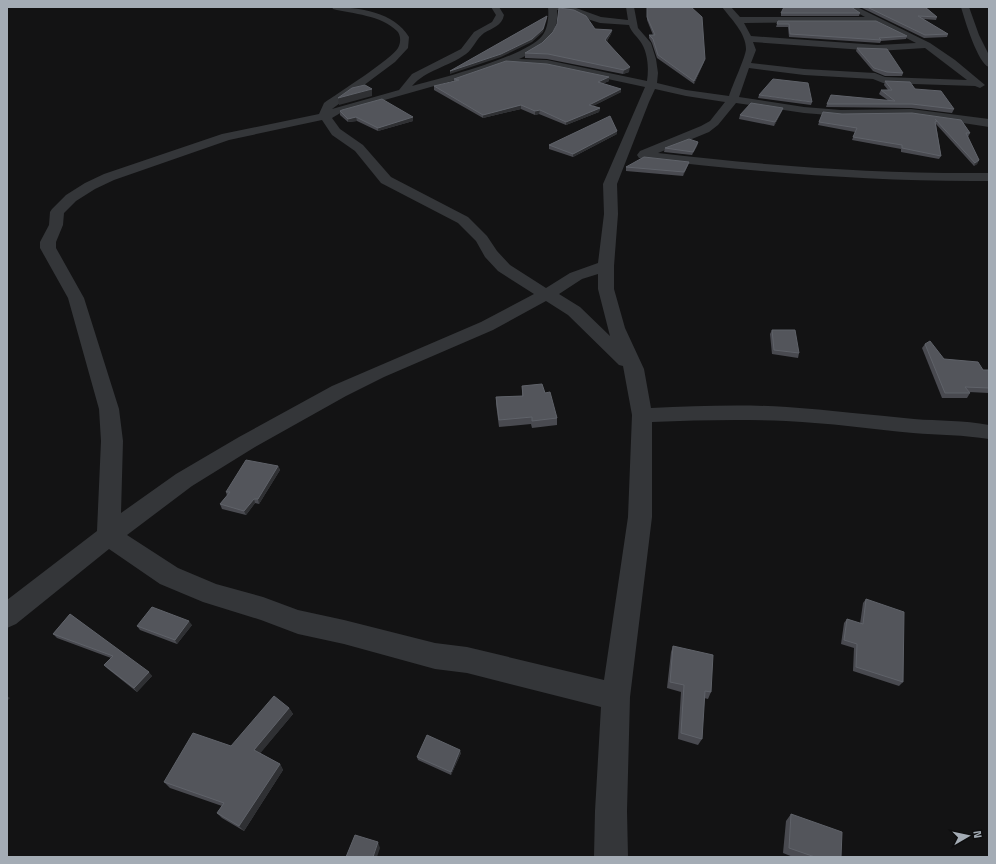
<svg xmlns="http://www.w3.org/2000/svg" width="996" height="864" font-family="'Titillium Web',sans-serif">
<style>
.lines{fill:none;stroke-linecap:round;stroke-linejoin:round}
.street{fill:#343639;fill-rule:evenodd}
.wall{fill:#494a50}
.shaded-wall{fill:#2f3033}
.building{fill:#53555b;stroke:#5f6269}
</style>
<rect width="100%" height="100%" fill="#131314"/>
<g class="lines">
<path class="street" d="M 332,7 C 359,7 394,12 409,37 L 408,48 L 395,62 L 332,109 L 399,90 L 412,74 L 461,49 L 474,32 L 492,22 L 496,15 L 491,7 L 499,7 L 504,15 C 502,26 492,28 484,33 C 476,39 473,49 466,54 C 448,67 426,70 412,86 C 439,79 527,56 542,36 C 548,29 549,16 548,7 L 576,8 L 601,17 L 628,20 L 626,7 L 634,7 L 638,28 L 651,43 L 656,59 L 658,73 L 657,83 L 686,90 L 729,96 C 732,86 746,56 746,49 C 746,33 731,19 722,7 L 731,7 L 740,17 L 865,17 L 847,7 L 857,7 L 930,43 L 955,60 L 985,85 L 980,88 L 975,86 L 883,83 L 873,79 L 804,75 L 749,68 L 739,97 L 804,107 L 841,110 L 911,109 L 989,119 L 989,127 L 911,115 L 841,116 L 804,113 L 736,103 L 718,125 L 709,132 L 658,153 C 768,166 878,174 989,173 L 989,181 C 873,182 758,172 643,159 L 639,158 L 637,155 L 640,151 L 701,126 L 710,121 L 725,102 L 686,96 L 655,89 L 649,102 L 617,184 L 618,214 L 614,266 L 614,289 L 625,328 L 644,369 L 651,408 C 696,406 742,404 787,407 C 829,410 871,415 914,419 C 939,421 964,420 989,425 L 989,439 C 964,435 939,435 913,433 C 871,429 829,423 786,421 C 742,419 697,420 652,422 L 652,517 L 630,697 L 627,811 L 628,857 L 594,857 L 595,811 L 601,707 L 467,673 L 435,669 L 344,644 L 298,634 L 261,620 L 203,602 L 160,584 L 109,549 L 16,624 L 7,628 L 7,600 L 97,531 L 101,441 L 99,409 L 68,298 L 40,248 L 40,242 L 49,225 L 50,212 L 52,209 L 66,195 L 85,183 L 104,174 L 222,134 L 319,114 L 324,103 C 338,93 392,59 398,48 C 401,43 401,35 397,31 C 381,15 353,14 333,9 ZM 557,10 L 574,12 L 581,17 L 600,23 L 629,25 C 631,32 636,35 640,41 C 648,52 649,68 647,81 L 547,60 L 519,59 C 541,49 559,37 557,10 ZM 875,22 L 916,43 L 878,45 L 751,36 L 744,23 ZM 753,42 L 878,51 L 925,48 L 967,80 L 885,77 L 875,73 L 804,69 L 751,63 L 756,50 ZM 506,63 L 547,66 L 645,87 L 603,184 L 604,214 L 598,263 L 570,273 L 546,288 L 510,265 L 497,251 L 487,236 L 468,217 L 391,177 L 363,145 L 340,129 L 332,118 L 342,112 L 459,79 ZM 322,120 L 332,135 L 355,151 L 381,183 L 458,223 L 476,241 L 485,257 L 498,271 L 534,294 L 481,322 L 332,386 L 239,437 L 176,474 L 121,513 L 123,441 L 119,409 L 84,298 L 56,248 L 56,242 L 63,225 L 64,213 L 76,201 L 95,189 L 114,180 L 229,140 ZM 598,274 L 598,289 L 610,336 L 580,307 L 559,294 L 582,279 ZM 546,301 L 568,315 L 619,365 L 623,366 L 632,415 L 628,517 L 604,680 L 467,647 L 435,643 L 344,620 L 298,610 L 263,597 L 216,584 L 178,568 L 127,535 L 192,486 L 255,447 L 346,396 L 384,377 L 493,330 Z
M 961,7 L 969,7 L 979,35 L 989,55 L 989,67 C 978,64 964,18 961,7 Z"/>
</g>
<path class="wall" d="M 647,7 L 691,7 L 704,62 L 694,84 L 657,58 L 652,43 L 649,38 L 649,35 L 653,35 L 647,20 Z
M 860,7 L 925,7 L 937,17 L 936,20 L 923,19 L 948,34 L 947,37 L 924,38 Z
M 781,13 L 860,13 L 859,16 L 781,16 Z
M 778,21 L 907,36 L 906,39 L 881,41 L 880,43 L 789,37 L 788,27 L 776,27 Z
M 595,29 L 612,30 L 611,34 L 607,41 L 629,72 L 623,74 L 547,59 L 525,58 L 525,53 Z
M 857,48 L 903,73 L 902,76 L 885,76 L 873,71 L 856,51 Z
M 454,79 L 609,81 L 602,84 L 621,92 L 593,106 L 600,108 L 599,112 L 566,125 L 539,114 L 535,115 L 521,109 L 483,118 L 434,90 L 434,86 L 454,82 Z
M 885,81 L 915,89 L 954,109 L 952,113 L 911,108 L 826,107 L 827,104 L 889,101 L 879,94 L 881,90 L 888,90 L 884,85 Z
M 759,95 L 812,102 L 811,105 L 758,98 Z
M 783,108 L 782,111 L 774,126 L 739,119 L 740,115 Z
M 340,111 L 413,121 L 378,131 L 357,121 L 348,122 L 340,115 Z
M 842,114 L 961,120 L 970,133 L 968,137 L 979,160 L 977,164 L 974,166 L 936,124 L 941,156 L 939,159 L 901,152 L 901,149 L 852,140 L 855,132 L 818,125 L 819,122 Z
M 617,134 L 573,157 L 549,149 L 549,145 Z
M 698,142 L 697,146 L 692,155 L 664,152 L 665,148 Z
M 689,162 L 688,165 L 683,176 L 626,171 L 626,167 Z
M 772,330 L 799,353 L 798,358 L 772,354 L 770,334 Z
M 925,344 L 944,359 L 983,370 L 989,370 L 989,393 L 969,392 L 970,393 L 967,398 L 942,398 L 922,348 Z
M 522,386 L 545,393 L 557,418 L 557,425 L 532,428 L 531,424 L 499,427 L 496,404 L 496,397 L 522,396 Z
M 278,466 L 280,470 L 259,504 L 255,503 L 246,515 L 222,509 L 220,504 L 227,496 L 226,492 Z
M 866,599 L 903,682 L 899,686 L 853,671 L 854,648 L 841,644 L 844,623 L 847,619 L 860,624 L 863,603 Z
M 70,614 L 152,676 L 137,692 L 108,669 L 104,665 L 111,658 L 57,638 L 53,634 Z
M 192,625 L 177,644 L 140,630 L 137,626 Z
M 673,646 L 711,692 L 708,699 L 704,698 L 702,739 L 698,745 L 678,739 L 681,692 L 667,688 L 671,652 Z
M 289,708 L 293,714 L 260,753 L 280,764 L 283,770 L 244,831 L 222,818 L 217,813 L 222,806 L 170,788 L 164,782 L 231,746 Z
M 461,753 L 451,775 L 418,760 L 417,757 Z
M 791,814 L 841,857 L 793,857 L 783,853 L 786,821 Z"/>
<path class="shaded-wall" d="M 547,16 L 547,19 L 543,32 L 532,42 L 501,57 L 450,74 L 450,71 Z
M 612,30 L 611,34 L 605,44 L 605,40 Z
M 705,59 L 704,62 L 694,84 L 694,81 Z
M 630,67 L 629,72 L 623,74 L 624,70 Z
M 609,77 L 609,81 L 597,86 L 598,82 Z
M 372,89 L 372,96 L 339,105 L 338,98 Z
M 621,89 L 621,92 L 589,108 L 589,105 Z
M 521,105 L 521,109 L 483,118 L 483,115 Z
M 600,108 L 599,112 L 566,125 L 566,122 Z
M 783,108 L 782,111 L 774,126 L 775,122 Z
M 540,110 L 539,114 L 535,115 L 535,111 Z
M 356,117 L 357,121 L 348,122 L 348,119 Z
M 413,117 L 413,121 L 378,131 L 378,128 Z
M 617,131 L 617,134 L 573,157 L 573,154 Z
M 698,142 L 697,146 L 692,155 L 693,152 Z
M 979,160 L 977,164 L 974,166 L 975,163 Z
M 689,162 L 688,165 L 683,176 L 684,172 Z
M 278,466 L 280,470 L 259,504 L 258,499 Z
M 254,499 L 255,503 L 246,515 L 244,511 Z
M 189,621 L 192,625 L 177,644 L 175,640 Z
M 149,672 L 152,676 L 137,692 L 134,688 Z
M 7,696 L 10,698 L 7,701 Z
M 289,708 L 293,714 L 258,756 L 254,750 Z
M 460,750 L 461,753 L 451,775 L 451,772 Z
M 280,764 L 283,770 L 244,831 L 239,826 Z
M 378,842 L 380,848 L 377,857 L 373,857 Z"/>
<path class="building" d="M 647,7 L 691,7 L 702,17 L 705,59 L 694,81 L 658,55 L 653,39 L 649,35 L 655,35 L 647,17 Z
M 784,7 L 851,7 L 860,13 L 781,13 Z
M 867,7 L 925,7 L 937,17 L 918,16 L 948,34 L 925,35 Z
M 559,8 L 574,10 L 586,16 L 595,29 L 612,30 L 605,40 L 630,67 L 624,70 L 548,54 L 525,53 L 542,43 L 553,32 L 557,24 Z
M 547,16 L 543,29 L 532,39 L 501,54 L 450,71 Z
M 778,21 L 876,21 L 907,36 L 879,38 L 881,40 L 790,34 L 789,24 L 777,24 Z
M 857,48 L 887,49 L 903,73 L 887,72 L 874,68 Z
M 506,61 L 547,64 L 609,77 L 598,82 L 621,89 L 589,105 L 600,108 L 566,122 L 540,110 L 535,111 L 521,105 L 483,115 L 434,86 L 459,80 L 454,79 Z
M 773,79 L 808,83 L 812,102 L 759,95 Z
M 885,81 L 910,82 L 915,89 L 941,91 L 954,109 L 912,104 L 827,104 L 831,95 L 895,101 L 881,90 L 892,90 Z
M 365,85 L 372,89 L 338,98 L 352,88 Z
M 382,99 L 413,117 L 378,128 L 356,117 L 348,119 L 340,111 L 342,110 Z
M 751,103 L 783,108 L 775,122 L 740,115 Z
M 823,112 L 842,114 L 912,113 L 961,120 L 970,133 L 966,133 L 979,160 L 975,163 L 935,119 L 937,121 L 935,122 L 941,156 L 902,148 L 902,145 L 853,137 L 857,128 L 819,122 Z
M 610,116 L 617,131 L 573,154 L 549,145 Z
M 689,139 L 698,142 L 693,152 L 665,148 Z
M 644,157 L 689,162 L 684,172 L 626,167 Z
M 772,330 L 795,330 L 799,353 L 774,350 Z
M 930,341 L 944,359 L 978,362 L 983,370 L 989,370 L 989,388 L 965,387 L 970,393 L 945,393 L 925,344 Z
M 542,384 L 545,393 L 550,392 L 557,418 L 532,421 L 532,417 L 499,420 L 496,397 L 523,396 L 522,386 Z
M 246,460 L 278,466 L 258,499 L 254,499 L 244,511 L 220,504 L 230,492 L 226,492 Z
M 866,599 L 904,612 L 903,682 L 856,667 L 857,644 L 844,640 L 847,619 L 863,624 Z
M 152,607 L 189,621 L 175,640 L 137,626 Z
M 70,614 L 149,672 L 134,688 L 104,665 L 113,656 L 53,634 Z
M 673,646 L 713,655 L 711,692 L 705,691 L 702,739 L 681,733 L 684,685 L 670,682 Z
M 274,696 L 289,708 L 254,750 L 280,764 L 239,826 L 217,813 L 224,803 L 164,782 L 193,733 L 231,746 Z
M 427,735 L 460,750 L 451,772 L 417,757 Z
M 791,814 L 842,832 L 841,857 L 815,857 L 789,848 Z
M 355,835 L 378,842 L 373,857 L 346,857 Z"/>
<rect width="996" height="864" fill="none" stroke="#a4acb5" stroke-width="16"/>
<g transform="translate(968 836) rotate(81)" stroke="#0e0e0f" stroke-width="3" paint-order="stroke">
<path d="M0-3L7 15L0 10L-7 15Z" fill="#a4acb5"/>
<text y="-6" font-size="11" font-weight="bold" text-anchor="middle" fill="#a4acb5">N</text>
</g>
</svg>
